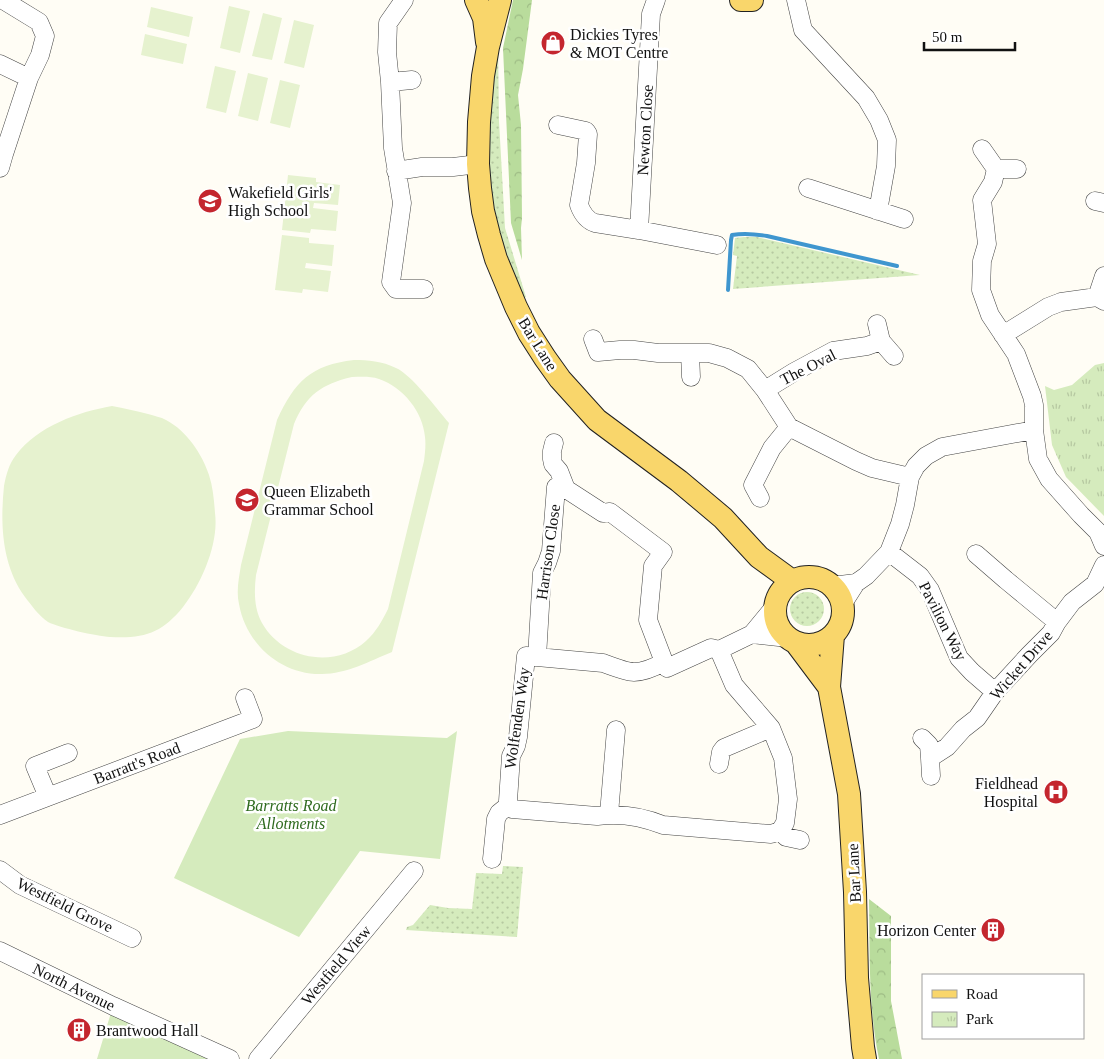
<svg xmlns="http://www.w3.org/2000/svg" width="1104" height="1059" font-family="Georgia,serif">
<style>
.grass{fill:url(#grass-dots)}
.forest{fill:url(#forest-crowns)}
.park{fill:url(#park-tufts)}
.garden{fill:#d5ebbd}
.pitch{fill:#e6f2cf;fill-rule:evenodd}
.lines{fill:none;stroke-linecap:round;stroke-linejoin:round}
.stream{stroke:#3f96cf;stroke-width:4}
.minor-casing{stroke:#444;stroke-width:19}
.major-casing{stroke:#222;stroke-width:24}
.minor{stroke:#fff;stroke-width:18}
.major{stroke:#f9d66b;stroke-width:22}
.labels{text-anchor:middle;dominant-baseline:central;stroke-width:5;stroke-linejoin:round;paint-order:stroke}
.poi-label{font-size:16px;fill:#111;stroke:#fff;text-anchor:start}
.street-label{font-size:16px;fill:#111;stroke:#fff}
.park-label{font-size:16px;font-style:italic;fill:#2f6b1f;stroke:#fff}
</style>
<defs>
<pattern id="grass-dots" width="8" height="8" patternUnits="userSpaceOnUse" patternTransform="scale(1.25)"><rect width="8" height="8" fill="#d5ebbd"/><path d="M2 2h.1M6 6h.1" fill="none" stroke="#b6c8a1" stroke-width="1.8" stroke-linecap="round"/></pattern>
<pattern id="forest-crowns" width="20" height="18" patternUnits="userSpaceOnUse" patternTransform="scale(1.25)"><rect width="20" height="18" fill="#b9dc9c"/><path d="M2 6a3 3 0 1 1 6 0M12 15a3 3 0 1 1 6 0" fill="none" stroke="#9ebc85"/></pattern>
<pattern id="park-tufts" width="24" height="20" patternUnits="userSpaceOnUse" patternTransform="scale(1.25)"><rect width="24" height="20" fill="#d5ebbd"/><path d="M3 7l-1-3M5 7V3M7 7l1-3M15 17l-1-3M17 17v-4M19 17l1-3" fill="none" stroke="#b6c8a1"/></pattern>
</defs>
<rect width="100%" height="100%" fill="#fffdf5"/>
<path class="grass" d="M 498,41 L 499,121 L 505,228 L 526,297 L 523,298 L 520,296 L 492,213 L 486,129 Z
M 744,237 L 757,237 L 920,275 L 733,289 L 737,256 L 733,255 L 735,238 Z
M790 609a17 17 0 1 1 34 0a17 17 0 1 1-34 0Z
M 503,866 L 523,867 L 517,937 L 406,930 L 407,927 L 413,925 L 430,905 L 448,908 L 472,909 L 476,873 L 502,874 Z"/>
<path class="forest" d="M 513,0 L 532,0 L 523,69 L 518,95 L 521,125 L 522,218 L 521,228 L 522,260 L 511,223 L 503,48 Z
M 869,899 L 891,916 L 891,1001 L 902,1059 L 879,1059 C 868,1007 870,953 869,899 Z"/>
<path class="park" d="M 1104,363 L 1104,516 L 1066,477 L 1052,445 L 1045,386 L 1054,390 L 1072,385 L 1095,365 Z"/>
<path class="garden" d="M 288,731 L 447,738 L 457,731 L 440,859 L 360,851 L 299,937 L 174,878 L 240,739 Z
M 113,1006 L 220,1059 L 97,1059 Z"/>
<path class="pitch" d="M 229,6 L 250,11 L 240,53 L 220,48 Z
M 151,7 L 193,17 L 189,37 L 147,27 Z
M 263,13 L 282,18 L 272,60 L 252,56 Z
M 294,20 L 314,25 L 304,68 L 284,63 Z
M 145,34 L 187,44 L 183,64 L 141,55 Z
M 215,66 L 236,71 L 226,113 L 206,108 Z
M 248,73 L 268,78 L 258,121 L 238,116 Z
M 280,80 L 300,85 L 290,128 L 270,123 Z
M 288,175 L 316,178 L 316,182 L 340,185 L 338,205 L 314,203 L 313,208 L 338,211 L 336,231 L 311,229 L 310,233 L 282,230 Z
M 282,235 L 309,238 L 309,243 L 334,245 L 332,266 L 306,263 L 305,268 L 331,271 L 328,292 L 303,289 L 302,293 L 275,290 Z
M 354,360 C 368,360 382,361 396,368 C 412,375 436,408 449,423 L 392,652 C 370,661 346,674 322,674 C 281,675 246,644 239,604 C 236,591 239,578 241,565 L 277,420 C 295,381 311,365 354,360 ZM 352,377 C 361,377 370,376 379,379 C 403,387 423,412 425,437 C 426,445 425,453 424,461 L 388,609 C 382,621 376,632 366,641 C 335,669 283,660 262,623 C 254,608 254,592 256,575 L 294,424 C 306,395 322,384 352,377 Z
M 112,406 C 124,408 136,411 148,414 C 154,416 161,417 166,420 C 187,431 202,454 209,475 C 213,487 214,500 215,513 C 219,543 202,583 183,607 C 162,633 144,639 110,637 C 96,636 60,628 48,622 C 39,616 32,606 25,597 C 2,565 0,525 4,486 C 6,475 9,464 16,455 C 38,426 78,412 112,406 Z"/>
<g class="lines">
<path class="stream" d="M 728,290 L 731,240 L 732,235 C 744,233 755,234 767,236 L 897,266"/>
<defs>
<path id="minor" d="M 404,0 L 388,23 L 387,52 L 390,82 L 393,148 L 402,203 L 391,282 L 396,289 L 424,289
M 796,0 L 803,30 L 866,98 L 879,120 L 887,140 L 886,166 L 878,211
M 0,64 L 29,78
M 390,82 L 412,80
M 558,125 L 586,131 L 588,134 L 586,163 L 579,205 C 582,213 586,220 595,223 L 639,230 L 717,245
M 982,149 L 996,169 L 993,182 L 982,200 L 987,244 L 982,261 L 981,290 L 990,315 L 1016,354 L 1032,396 L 1034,405 L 1034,430 L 1038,459 L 1049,479 L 1081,515 L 1098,532 L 1104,546
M 0,168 L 4,154 L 29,78 L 40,55 L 45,36 L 39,22 L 3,0
M 996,169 L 1017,169
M 396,171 L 422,167 L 453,167 L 478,164
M 808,188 L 904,219
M 1095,201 L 1104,203
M 639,230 L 651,14 L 656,0
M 1097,297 L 1104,276
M 877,324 L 881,341 L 894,356
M 1003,335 L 1048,307 L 1061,302 L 1097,297 L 1104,301
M 593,339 L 598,352 L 620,350 L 634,350 L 658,353 L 709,353 L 727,358 L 748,369 L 765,390 L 789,427 L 856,461 L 872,468 L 910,477
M 690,353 L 691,377
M 765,390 L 794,372 L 833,351 L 867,346 L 881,341
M 554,443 L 552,451 L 552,459 L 553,464 L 559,471 L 566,489
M 760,498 L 753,485 L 772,448 L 789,427
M 889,552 L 920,576 L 930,590 L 959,658 L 972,672 L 995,692
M 976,554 L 1006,580 L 1057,622
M 832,586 L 856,583 L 866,576 L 889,552 L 900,524 L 905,505 L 910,477 L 916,466 L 926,456 L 942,447 L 1034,430
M 842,605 L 856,583
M 752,634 L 788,638
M 719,650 L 734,685 L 771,728 L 783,758 L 788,799 L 785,823 L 780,831 L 771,834 L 663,825 C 643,817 619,813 597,816 L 512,809 L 509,805 L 508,801 L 511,756 L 516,746 L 518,737 L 526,656 L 603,663 C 611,666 626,672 634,672 C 644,672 655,667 664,662 L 667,668 L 711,648 L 719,650 L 752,634 L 775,606
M 537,657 L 542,573 L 547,563 L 551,551 L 556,487 L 566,489 L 603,513 L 610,512 L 663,552 L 653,566 L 648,620 L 664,662
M 922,738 L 929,745 L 930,758 L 947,747 L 963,729 L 977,718 L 995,692 L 1029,655 L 1051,633 L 1057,622 L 1072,602 L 1095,584 L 1104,565
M 930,758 L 931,776
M 719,764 L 721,752 L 724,748 L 771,728
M 48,797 L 35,766 L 68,753
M 609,814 L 616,730
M 0,815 L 253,719 L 245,698
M 780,831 L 786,837 L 800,840
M 492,859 L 496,819 L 499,813 L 509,805
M 0,870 L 20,885 L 132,938
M 0,951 L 113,1006 L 230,1059
M 258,1059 L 414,871"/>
<path id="major" d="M 476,0 L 484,18 L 487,42
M 500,0 L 488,47 L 483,76 L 479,122 L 478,164 L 480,188 L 483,211 L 489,235 L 496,259 L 516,307 L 529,333 L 545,358 L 560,379 L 597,420 L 679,481 L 723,518 L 759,557 L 792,581
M 741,0 L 752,0
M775 611a34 34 0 1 1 68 0a34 34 0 1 1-68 0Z
M 833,635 L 829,687 L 849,794 L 855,892 L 857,978 L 863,1047 L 865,1059
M 796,643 L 829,687"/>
</defs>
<use href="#minor" class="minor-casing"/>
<use href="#major" class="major-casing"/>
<use href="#minor" class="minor"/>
<use href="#major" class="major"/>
</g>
<defs>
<symbol id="shop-disc" viewBox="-11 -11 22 22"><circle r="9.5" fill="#c4262e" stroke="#fff"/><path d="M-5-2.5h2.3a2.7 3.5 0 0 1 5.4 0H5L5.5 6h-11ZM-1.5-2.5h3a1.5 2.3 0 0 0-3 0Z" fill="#fff"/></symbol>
<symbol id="school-disc" viewBox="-11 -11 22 22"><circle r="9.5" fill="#c4262e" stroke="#fff"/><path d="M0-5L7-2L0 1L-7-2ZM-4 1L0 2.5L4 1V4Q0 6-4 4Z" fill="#fff"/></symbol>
<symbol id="hospital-disc" viewBox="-11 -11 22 22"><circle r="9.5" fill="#c4262e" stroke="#fff"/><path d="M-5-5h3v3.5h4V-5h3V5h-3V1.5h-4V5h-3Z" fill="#fff"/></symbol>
<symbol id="building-disc" viewBox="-11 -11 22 22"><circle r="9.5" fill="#c4262e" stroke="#fff"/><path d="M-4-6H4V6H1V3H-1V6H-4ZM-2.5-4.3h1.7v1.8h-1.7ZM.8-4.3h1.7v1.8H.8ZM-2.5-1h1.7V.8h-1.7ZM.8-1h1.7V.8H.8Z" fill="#fff"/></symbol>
</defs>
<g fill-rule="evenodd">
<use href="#shop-disc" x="539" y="29" width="28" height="28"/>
<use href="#school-disc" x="196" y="187" width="28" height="28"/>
<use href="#school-disc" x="233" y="486" width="28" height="28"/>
<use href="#hospital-disc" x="1042" y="778" width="28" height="28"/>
<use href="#building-disc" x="979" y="916" width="28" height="28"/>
<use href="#building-disc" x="65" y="1016" width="28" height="28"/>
</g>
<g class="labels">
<g class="poi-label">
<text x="570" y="34">Dickies Tyres<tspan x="570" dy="18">&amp; MOT Centre</tspan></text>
<text x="228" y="192">Wakefield Girls'<tspan x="228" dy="18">High School</tspan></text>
<text x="264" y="491">Queen Elizabeth<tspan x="264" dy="18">Grammar School</tspan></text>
<text x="1038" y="783" text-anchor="end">Fieldhead<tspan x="1038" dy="18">Hospital</tspan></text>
<text x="976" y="930" text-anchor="end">Horizon Center</text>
<text x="96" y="1030">Brantwood Hall</text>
</g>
<g class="street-label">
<text transform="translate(645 130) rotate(-87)">Newton Close</text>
<text transform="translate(538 344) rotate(58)">Bar Lane</text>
<text transform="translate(808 367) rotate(-27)">The Oval</text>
<text transform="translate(548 552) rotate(-82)">Harrison Close</text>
<text transform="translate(943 621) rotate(63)">Pavilion Way</text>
<text transform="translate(1021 665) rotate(-49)">Wicket Drive</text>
<text transform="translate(517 718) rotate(-82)">Wolfenden Way</text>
<text transform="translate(137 763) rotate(-21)">Barratt's Road</text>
<text transform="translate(854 873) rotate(-93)">Bar Lane</text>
<text transform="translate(65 905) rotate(26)">Westfield Grove</text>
<text transform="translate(336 965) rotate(-50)">Westfield View</text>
<text transform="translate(74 987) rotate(26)">North Avenue</text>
</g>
<g class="park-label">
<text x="291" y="805">Barratts Road<tspan x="291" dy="18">Allotments</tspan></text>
</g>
</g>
<rect x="922" y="974" width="162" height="65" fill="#ffffff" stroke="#a0a0a0"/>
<rect x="932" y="990" width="25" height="8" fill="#f9d66b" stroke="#a0a0a0"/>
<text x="966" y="999" font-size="15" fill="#111111">Road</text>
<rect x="932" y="1012" width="25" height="15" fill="url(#park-tufts)" stroke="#a0a0a0"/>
<text x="966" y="1024" font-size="15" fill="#111111">Park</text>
<path d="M924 42v8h91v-8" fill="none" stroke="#111111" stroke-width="2.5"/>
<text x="932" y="42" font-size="15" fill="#111111" stroke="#ffffff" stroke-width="4" paint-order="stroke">50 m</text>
</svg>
